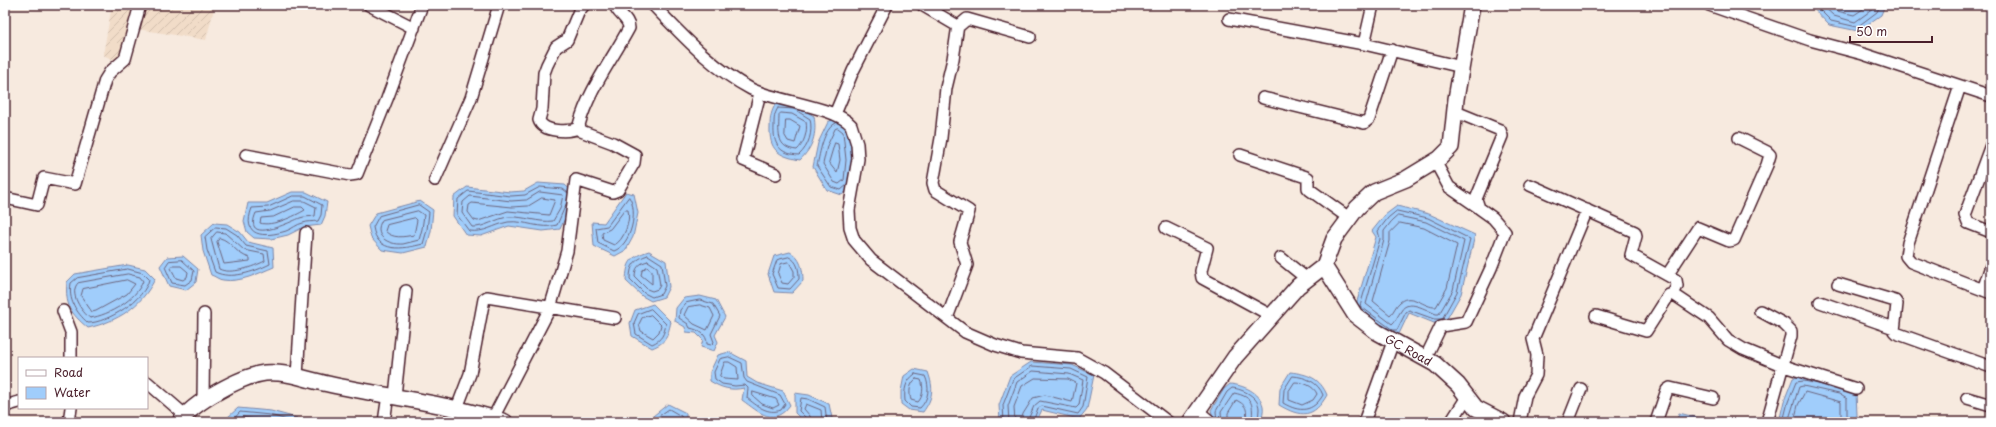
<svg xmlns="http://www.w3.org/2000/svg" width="1996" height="427" font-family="'Playpen Sans',sans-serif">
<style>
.industrial{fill:url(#industrial-furrows)}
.water{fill:#a0cdfb;stroke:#7e87a8}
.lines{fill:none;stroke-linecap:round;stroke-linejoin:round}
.shore{stroke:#6c657e;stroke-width:1}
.street-casing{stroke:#4a1f2b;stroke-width:14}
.secondary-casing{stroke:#4a1f2b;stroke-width:18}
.street{stroke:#fff;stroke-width:11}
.secondary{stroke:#fff;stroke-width:15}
.labels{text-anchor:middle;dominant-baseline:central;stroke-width:3;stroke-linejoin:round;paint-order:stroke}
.street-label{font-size:12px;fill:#4a1f2b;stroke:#fff}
</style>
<defs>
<pattern id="industrial-furrows" width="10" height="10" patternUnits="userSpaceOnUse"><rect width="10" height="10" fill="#f1dcc8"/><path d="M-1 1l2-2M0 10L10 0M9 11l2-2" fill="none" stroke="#d0bcac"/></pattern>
</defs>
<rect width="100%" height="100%" fill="#f7eadf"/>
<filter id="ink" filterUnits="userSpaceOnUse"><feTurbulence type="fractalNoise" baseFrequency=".025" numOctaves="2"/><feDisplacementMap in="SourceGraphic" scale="8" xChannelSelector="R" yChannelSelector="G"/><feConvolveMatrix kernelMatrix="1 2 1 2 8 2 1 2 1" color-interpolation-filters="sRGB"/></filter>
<g filter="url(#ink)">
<path class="industrial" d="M 112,5 L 215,5 L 206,40 L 131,28 L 121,63 L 103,55 Z"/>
<path class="water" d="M 1810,5 L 1885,5 L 1881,15 L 1858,31 L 1829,25 Z
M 776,103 L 795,105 L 814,116 C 817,134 813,147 800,160 C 778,156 769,150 770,127 C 770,117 771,112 776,103 Z
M 838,117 L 851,126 L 855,160 L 853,185 L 842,195 L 827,190 L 813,167 L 818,143 L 828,122 Z
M 538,183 L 565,185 L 573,192 L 568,212 L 560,229 L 543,231 L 509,226 L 481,236 L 466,235 L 453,216 L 454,197 L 467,187 L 510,192 L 524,191 Z
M 292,192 L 306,192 L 327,202 L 325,216 L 321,225 L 304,227 L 288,235 L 271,239 L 254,238 L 247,232 L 244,221 L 248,203 L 267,203 Z
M 626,192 L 634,194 L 638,213 L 633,237 L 626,250 L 615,256 L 594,246 L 592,222 L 604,223 Z
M 420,201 L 433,210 L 431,231 L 427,247 L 403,253 L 382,250 L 371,238 L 368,226 L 376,213 Z
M 1397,206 L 1429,214 L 1475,235 L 1461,294 L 1444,324 L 1434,323 L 1409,313 L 1399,334 L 1391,334 L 1355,308 L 1376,237 L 1372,231 L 1385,215 Z
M 214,223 L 227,224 L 240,232 L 248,242 L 273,248 L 274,267 C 259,273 240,283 223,280 C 219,280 215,276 211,275 L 203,251 L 201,235 Z
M 649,251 L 666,261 L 669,287 L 664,297 L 651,301 L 642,296 L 626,281 C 627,262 630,257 649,251 Z
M 790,252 C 801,258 803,269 803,281 L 792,293 L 774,292 L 768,274 L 774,256 Z
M 183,256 L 198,269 L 196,282 L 186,290 L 169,286 L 160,266 L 167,257 Z
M 128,265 L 145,269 L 155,279 C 141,307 118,321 88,328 C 70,313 65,305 67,282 L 75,274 Z
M 700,296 L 716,300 L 725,317 L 715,335 L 718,342 L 714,351 L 701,347 L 703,340 L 696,333 L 686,332 L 685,327 L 675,321 L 676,308 L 684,298 Z
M 653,304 L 671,322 C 667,337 667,342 652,348 L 632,336 L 630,323 L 635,310 Z
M 729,352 L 746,361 L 747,377 L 757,383 L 783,391 L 790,405 C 774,427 760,413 742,400 L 744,388 C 731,391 721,388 710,381 L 710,372 L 718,355 Z
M 1031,362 L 1072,365 L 1094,375 L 1087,409 L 1079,419 L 1042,410 L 1036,422 L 1000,422 L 999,405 L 1010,376 Z
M 914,369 L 928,372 C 934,389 933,398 923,412 L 909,410 L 901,404 L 901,391 L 904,376 Z
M 1290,372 C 1308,374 1320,378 1327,395 C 1314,418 1301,418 1279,405 L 1280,388 Z
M 1804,376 L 1856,393 L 1857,415 L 1856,422 L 1779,422 L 1784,401 L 1793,378 Z
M 1230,384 C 1243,385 1260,392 1263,406 C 1264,410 1262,417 1261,422 L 1214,421 L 1211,410 L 1224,389 Z
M 795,393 L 809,395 L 829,404 L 832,418 L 831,422 L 804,422 L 795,413 Z
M 668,404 L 686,413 L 686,422 L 650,422 L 653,416 Z
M 238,408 L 271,411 L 297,418 L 298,422 L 227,422 L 227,418 Z
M 1679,413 L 1707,420 L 1707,422 L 1676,422 Z"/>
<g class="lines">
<path class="shore" d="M 1815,5 L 1831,21 L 1857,27 L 1877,12 L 1880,5
M 1822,5 L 1834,16 L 1855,22 L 1873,9 L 1875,5
M 1831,5 L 1837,11 L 1854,15 L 1869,5
M 778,108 L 794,109 L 810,119 C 813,132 809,146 799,155 C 779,154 773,144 774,126 C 774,119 774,114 778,108 Z
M 781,113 L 792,114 L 806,122 C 808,131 804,144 797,150 C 775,148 779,131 779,115 Z
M 786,120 L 790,120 L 800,126 L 795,143 L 788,141 L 785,136 Z
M 836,123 C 823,129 820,153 817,166 L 831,187 L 841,190 L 847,185
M 838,128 L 843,132 L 846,160 L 844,180 L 839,184 L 834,182 L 823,164 L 827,146 L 835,129 Z
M 835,143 L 838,144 L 840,160 L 837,173 L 829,163 Z
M 540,192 L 563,195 L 560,209 L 553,221 C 538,223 524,216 509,217 C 496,218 485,228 472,227 L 462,213 L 463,202 L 470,196 L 511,201 L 526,200 Z
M 293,196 L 305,196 L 322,205 L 321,215 L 318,221 C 313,222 308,221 303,223 C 297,224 292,229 286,231 C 264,238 241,237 252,208 L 268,207 Z
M 629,197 C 639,211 631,245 614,251 L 598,243 L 596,228 L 607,226 Z
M 542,198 L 555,200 L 549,215 L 508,211 L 478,221 L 474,220 L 468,212 L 469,205 L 472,203 L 512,207 L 528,206 Z
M 294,201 L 304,201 L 316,207 L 315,216 C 310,217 305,216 300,218 C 290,222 242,246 256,213 L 270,211 Z
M 567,202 L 557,225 C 540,230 525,220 508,222 C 493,225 485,233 469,231 L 457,215 L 458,199 L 468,191 L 511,196 L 525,195 L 540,187 L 563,189 L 568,193
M 419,205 L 429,212 L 427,230 L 423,244 C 403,249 377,254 373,227 L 379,216 Z
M 295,207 L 302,207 L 305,210 C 295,216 272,227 260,223 L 261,218 L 273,217 Z
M 625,210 L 628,210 C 631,220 624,241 614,245 L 603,240 L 602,233 L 610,229 Z
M 418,211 L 424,215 L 422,229 L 419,240 C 414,241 408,243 403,244 C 388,245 372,236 382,220 Z
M 1397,211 L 1428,218 L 1470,239 L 1457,292 L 1442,319 L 1434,319 L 1409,310 L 1406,312 L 1397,330 L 1393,330 L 1360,306 L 1380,239 L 1378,231 L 1388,218 Z
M 1398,216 L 1426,222 L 1464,241 L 1453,290 L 1439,314 L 1436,314 C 1426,310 1408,298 1401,311 C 1398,315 1396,321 1392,324 L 1366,304 L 1384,240 L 1384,231 L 1391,222 Z
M 415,218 L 417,220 L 414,235 C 403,237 393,239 385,231 L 387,225 Z
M 1400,223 L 1424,228 L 1457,245 L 1447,288 L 1436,307 C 1424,308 1412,292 1400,302 C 1395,306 1394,312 1390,315 L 1373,301 L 1390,241 L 1390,233 Z
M 216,227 L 226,228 L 237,235 L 246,246 L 268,251 L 270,264 C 254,272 231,280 215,272 L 207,250 L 205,237 Z
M 217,232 L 225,233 L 244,250 L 264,254 L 265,261 C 253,267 231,275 219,269 L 211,239 Z
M 220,238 C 232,241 235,254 250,258 L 250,261 L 224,264 L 217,242 Z
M 648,255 L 662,264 L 665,286 L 661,294 L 652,297 L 644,293 L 630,279 C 630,265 635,259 648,255 Z
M 789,257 C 798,261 799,270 799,279 L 790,289 L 778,288 L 772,274 L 777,260 Z
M 182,260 L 194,271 L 192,280 L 185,285 L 172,283 L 165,267 L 169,261 Z
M 648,261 L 657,267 L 660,285 L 658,289 L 652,291 L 647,289 L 635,277 C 635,268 639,263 648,261 Z
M 789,262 L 794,271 L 794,277 L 788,284 L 782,283 L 778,274 L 781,264 Z
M 172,266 L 181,266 L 188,272 L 187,277 L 183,280 L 176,278 L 171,268 Z
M 647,267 L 652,271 L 652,284 L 641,275 L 642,271 Z
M 128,269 L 143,273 L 149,279 C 146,299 107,323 88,323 C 76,312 68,300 71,283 L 77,278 Z
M 128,274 L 140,277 L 143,281 C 136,300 109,315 90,318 C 82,312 68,293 78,283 Z
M 127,280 L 135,284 L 127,294 L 96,311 L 92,312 L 81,296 L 83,289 Z
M 700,300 L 713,304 L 720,316 L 711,334 L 714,342 L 711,345 L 707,344 C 707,334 699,330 690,328 L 688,324 L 679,318 L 680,310 L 686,303 Z
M 700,305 L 710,308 L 714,316 L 707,330 L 694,324 L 684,315 L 688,307 Z
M 651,309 L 666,324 C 664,334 662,340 652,344 L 636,334 L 634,323 L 638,314 Z
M 651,315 L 661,325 L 659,332 L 653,338 L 641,331 L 639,324 L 642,318 Z
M 729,357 L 742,363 L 744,378 L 747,382 L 780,395 L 785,404 L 781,410 C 768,415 757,406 747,398 L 748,388 L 745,385 L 735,386 L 722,384 L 715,379 L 714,372 L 720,359 Z
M 725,362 L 729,362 L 737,367 L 738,380 L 724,379 L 720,376 Z
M 915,374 L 925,376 C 930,387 929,399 920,408 L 911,407 L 905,401 C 904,390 905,381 915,374 Z
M 1293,376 C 1306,377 1318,382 1323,395 C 1313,412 1300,413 1283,403 L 1284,390 Z
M 916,379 L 921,380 C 924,387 923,397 918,402 L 911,400 C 909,393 909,384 916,379 Z
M 1295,382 C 1303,382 1314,386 1317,394 L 1313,400 L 1302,405 L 1289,400 L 1289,391 Z
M 753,392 L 776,399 L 779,405 L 773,408 L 762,404 L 753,396 Z
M 231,422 L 240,412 L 270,415 L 294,422
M 236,422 L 242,417 L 277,422
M 655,422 L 656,418 L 669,409 L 681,416 L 682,422
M 806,422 L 806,418 L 799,411 L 801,398 L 808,399 L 825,407 L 827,422
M 811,422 L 810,416 L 804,409 L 806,404 L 821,410 L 822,422
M 1004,422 L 1003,405 L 1013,379 L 1032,366 L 1071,369 L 1088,377 L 1083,407 L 1078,414 L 1042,406 L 1038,408 L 1033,422
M 1009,422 L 1008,406 L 1017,382 L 1033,371 L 1069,374 L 1083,380 L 1079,405 L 1076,408 L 1040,401 L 1034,406 L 1027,422
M 1015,422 L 1014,407 L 1022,386 L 1035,378 L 1068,379 L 1076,383 L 1072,402 L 1045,395 L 1033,398 L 1023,414 L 1021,422
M 1217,422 L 1216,411 L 1227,392 L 1232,388 C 1243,389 1259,397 1259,409 C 1259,413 1258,418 1258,422
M 1222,422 L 1221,412 L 1234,393 C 1254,397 1253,405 1252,422
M 1228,422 L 1228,413 L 1236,400 C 1248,406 1247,410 1246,422
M 1783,422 L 1788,402 L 1796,382 L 1804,381 L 1823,385
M 1788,422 L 1799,387 L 1803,386 L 1839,394 L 1847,399 L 1847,422
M 1794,422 L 1798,405 L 1805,392 L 1841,402 L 1841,422"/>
<defs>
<path id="street" d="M 369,5 L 414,28
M 653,5 C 683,36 713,69 751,89 C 775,101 836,107 851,125 L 857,144 L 858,159 L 849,210 L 850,228 L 854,240 L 871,260 L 965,332 L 995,345 L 1021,353 L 1077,358 L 1104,373 L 1168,422
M 922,5 L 956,25 L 960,25 L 967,19 L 1030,37
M 1709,5 L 1810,40 L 1863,54 L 1991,96
M 1229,19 L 1364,44 L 1462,67
M 1364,44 L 1373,5
M 1960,86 L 1908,243 L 1906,256 L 1911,262 L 1991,293
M 760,93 L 743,160 L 776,174
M 1263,98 L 1364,123 L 1369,119 L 1392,50
M 835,114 L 853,71 L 887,5
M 579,128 C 569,132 543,133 539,120 L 542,109 L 544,73 L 547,65 L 556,47 L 567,40 L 579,11 L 584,5
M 1991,145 L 1965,215 L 1968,223 L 1991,232
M 246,155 L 350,175 L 357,174 L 387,99 L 422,5
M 1240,155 L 1306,177 L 1308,178 L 1308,188 L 1310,190 L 1349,218
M 1435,161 L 1449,187 L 1478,207
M 435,180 L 471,98 L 499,5
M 1530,185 L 1635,232 L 1636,236 L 1631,255 L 1676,280 L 1677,286 L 1673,294
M 5,198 L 37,205 L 44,178 L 75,184 L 105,80 L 110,72 L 125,59 L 140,5
M 1166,228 L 1207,248 L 1201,271 L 1202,278 L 1272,316
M 1281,258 L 1307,279
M 1668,274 L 1698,228 L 1729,241 L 1734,240 L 1767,165 L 1770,155 L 1767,152 L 1739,138
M 1838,284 L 1895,301 L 1897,304 L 1894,331 L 1896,333 L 1991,367
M 1983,290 L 1991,266
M 1820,302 L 1894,328
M 63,311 L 71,332 L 71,358
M 1760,311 L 1784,324 L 1791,331 L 1791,336 L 1767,422
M 1596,316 L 1646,331 L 1669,295 L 1673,294 L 1709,318 L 1728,340 L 1743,349 L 1784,366 L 1856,389
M 947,318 L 967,265 L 960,242 L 969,211 L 935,190 L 933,183 L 941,138 L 946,88 L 953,59 L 958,25
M 1425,359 L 1441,326 L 1466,322 L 1491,268 L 1505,232 L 1493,218 L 1479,208 L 1476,199 L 1502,136 L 1500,130 L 1456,112
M 297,376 L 306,233
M 147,382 L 185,415
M 395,396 L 406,291
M 1967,398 L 1991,405
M 203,400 L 204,314
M 5,406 L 19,402
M 457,408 L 470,374 L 484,299 L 487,297 L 615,318
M 1198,411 L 1211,422
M 493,418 L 550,308 L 567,251 L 576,180 L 613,192 L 618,190 L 634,163 L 635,155 L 613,143 L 581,131 L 579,125 C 588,91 612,60 629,28 C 629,18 617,14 615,5
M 69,422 L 71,408
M 384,422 L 388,395
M 1364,422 L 1394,339
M 1451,422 L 1467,397
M 1520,422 L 1525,396 L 1536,375 L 1537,355 L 1533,339 L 1587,210
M 1568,422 L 1581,389
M 1656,422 L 1667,390 L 1670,388 L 1713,398"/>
<g id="secondary">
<path id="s1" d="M 1324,266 L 1355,315 L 1377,332 L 1435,364 L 1458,385 L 1476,408 L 1503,422"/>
<path d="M 180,422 C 193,402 242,376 265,373 C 287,371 307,380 328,384 C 387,397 447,403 505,422"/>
<path d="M 1190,422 L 1235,357 L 1298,286 L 1324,266 L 1334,239 L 1357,208 L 1374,192 L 1406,179 L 1439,159 L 1451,147 L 1456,99 L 1472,5"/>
</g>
</defs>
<use href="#street" class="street-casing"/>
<use href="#secondary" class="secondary-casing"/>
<use href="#street" class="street"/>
<use href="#secondary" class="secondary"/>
</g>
</g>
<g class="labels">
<g class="street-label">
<text stroke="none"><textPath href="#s1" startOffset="122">GC Road</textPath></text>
</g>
</g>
<rect width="1996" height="427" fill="none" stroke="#fff" stroke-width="20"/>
<rect x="10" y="10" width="1976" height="407" fill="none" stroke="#4a1f2b" stroke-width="1.5" filter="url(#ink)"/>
<rect x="18" y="357" width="130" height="52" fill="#ffffff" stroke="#b7a5aa"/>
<rect x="26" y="370" width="20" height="6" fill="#ffffff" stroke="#b7a5aa"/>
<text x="54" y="377" font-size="12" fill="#4a1f2b">Road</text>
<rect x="26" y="387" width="20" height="12" fill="#a0cdfb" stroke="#b7a5aa"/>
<text x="54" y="397" font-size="12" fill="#4a1f2b">Water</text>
<path d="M1850 36v6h82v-6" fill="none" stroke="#4a1f2b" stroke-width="2"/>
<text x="1856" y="36" font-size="12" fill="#4a1f2b" stroke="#ffffff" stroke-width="3" paint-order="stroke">50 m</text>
</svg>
